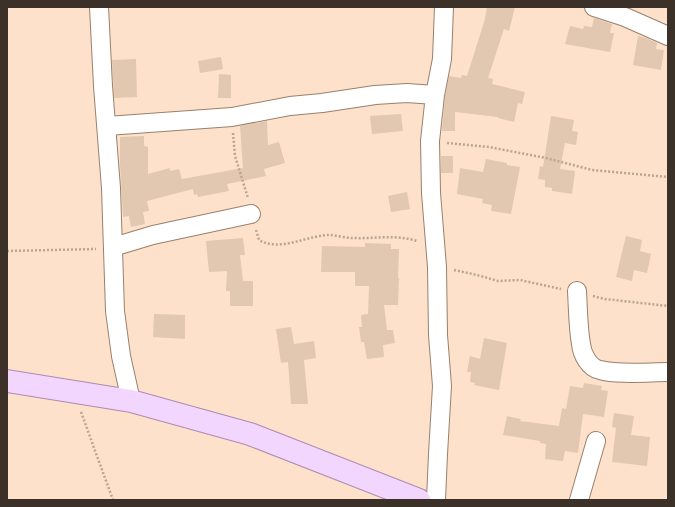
<svg xmlns="http://www.w3.org/2000/svg" width="675" height="507" font-family="'Roboto Condensed',sans-serif">
<style>
.building{fill:#e2c7b1}
.lines{fill:none;stroke-linecap:round;stroke-linejoin:round}
.minor-casing{stroke:#99806c;stroke-width:20}
.major-casing{stroke:#ad8bb2;stroke-width:24}
.path{stroke:#baa593;stroke-width:2.5;stroke-dasharray:2 2;stroke-linecap:butt}
.minor{stroke:#fff;stroke-width:18}
.major{stroke:#f2d6fd;stroke-width:22}
</style>
<rect width="100%" height="100%" fill="#fde1cb"/>
<path class="building" d="M 487,7 L 515,7 L 509,31 L 504,29 L 488,78 L 493,79 L 492,84 L 525,92 L 522,104 L 518,103 L 514,122 L 498,118 L 498,117 L 455,112 L 455,131 L 442,131 L 445,97 L 449,76 L 461,78 L 462,75 L 467,76 L 485,19 Z
M 594,18 L 612,24 L 610,33 L 614,33 L 610,52 L 565,44 L 570,26 L 583,29 L 584,26 L 592,27 Z
M 638,36 L 646,38 L 657,43 L 656,49 L 664,50 L 661,70 L 633,65 Z
M 221,57 L 223,69 L 200,73 L 198,61 Z
M 136,59 L 137,97 L 114,98 L 112,60 Z
M 219,74 L 231,75 L 231,98 L 218,98 Z
M 401,114 L 403,131 L 372,134 L 370,116 Z
M 551,116 L 574,120 L 572,131 L 578,132 L 576,145 L 565,143 L 560,169 L 575,171 L 572,194 L 552,191 L 552,188 L 545,187 L 545,180 L 538,179 L 540,166 L 543,167 Z
M 267,121 L 268,145 L 279,142 L 285,163 L 264,169 L 266,176 L 227,184 L 229,191 L 198,197 L 197,194 L 194,195 L 193,189 L 147,201 L 149,211 L 143,212 L 145,224 L 131,227 L 129,216 L 123,217 L 120,164 L 120,137 L 144,136 L 144,146 L 148,147 L 148,174 L 170,168 L 170,171 L 179,169 L 182,179 L 243,168 L 240,126 Z
M 441,156 L 453,156 L 453,173 L 441,173 Z
M 486,159 L 507,163 L 507,165 L 520,167 L 511,214 L 491,211 L 492,205 L 482,203 L 483,199 L 457,194 L 460,168 L 483,172 Z
M 407,192 L 410,209 L 391,212 L 388,196 Z
M 626,236 L 642,240 L 640,251 L 651,254 L 647,273 L 634,270 L 632,281 L 616,277 Z
M 243,238 L 245,255 L 240,255 L 243,281 L 253,281 L 253,306 L 230,306 L 230,291 L 226,291 L 227,271 L 209,272 L 206,241 Z
M 365,243 L 391,244 L 391,249 L 399,249 L 398,278 L 399,278 L 398,305 L 384,305 L 387,330 L 393,330 L 395,343 L 383,345 L 384,357 L 367,359 L 364,342 L 361,342 L 359,327 L 362,327 L 361,315 L 368,314 L 369,286 L 355,286 L 355,272 L 321,272 L 322,246 L 365,247 Z
M 154,314 L 185,315 L 185,339 L 153,337 Z
M 291,327 L 294,344 L 314,341 L 316,358 L 304,360 L 308,404 L 291,404 L 288,362 L 281,363 L 276,329 Z
M 484,338 L 507,343 L 499,390 L 474,385 L 475,383 L 470,382 L 471,372 L 467,372 L 470,356 L 480,359 Z
M 584,383 L 602,386 L 601,390 L 608,391 L 604,417 L 583,414 L 578,453 L 565,451 L 563,461 L 545,459 L 546,444 L 540,443 L 540,441 L 503,435 L 507,416 L 521,419 L 520,421 L 559,426 L 562,408 L 566,409 L 570,386 L 583,388 Z
M 614,413 L 634,416 L 631,435 L 650,437 L 647,466 L 612,462 L 616,428 L 612,427 Z"/>
<g class="lines">
<defs>
<path id="minor" d="M 99,7 L 103,86 L 111,188 L 115,311 L 121,356 L 131,401
M 594,7 L 625,17 L 668,36
M 107,126 L 232,117 L 290,106 L 322,103 L 375,95 L 407,93 L 435,95
M 113,247 L 153,235 L 251,214
M 577,291 C 578,308 578,327 581,344 C 582,354 589,368 600,370 C 618,375 649,372 668,372
M 436,500 L 438,454 L 442,386 L 438,335 L 437,267 L 431,193 L 430,141 L 435,95 L 442,59 L 444,7
M 579,500 L 596,441"/>
<path id="major" d="M 7,381 L 131,401 L 250,434 L 419,500"/>
</defs>
<use href="#minor" class="minor-casing"/>
<use href="#major" class="major-casing"/>
<path class="path" d="M 233,133 L 235,156 L 248,198
M 447,143 L 489,147 L 546,158 L 592,170 L 668,177
M 256,230 L 259,240 C 280,252 306,236 328,235 C 336,235 345,238 353,238 C 374,239 396,234 417,241
M 7,251 L 96,249
M 454,270 L 477,275 L 498,281 L 520,280 L 561,289
M 593,296 L 605,299 L 668,306
M 81,412 L 113,500"/>
<use href="#minor" class="minor"/>
<use href="#major" class="major"/>
</g>
<rect width="675" height="507" fill="none" stroke="#3b3128" stroke-width="16"/>
</svg>
